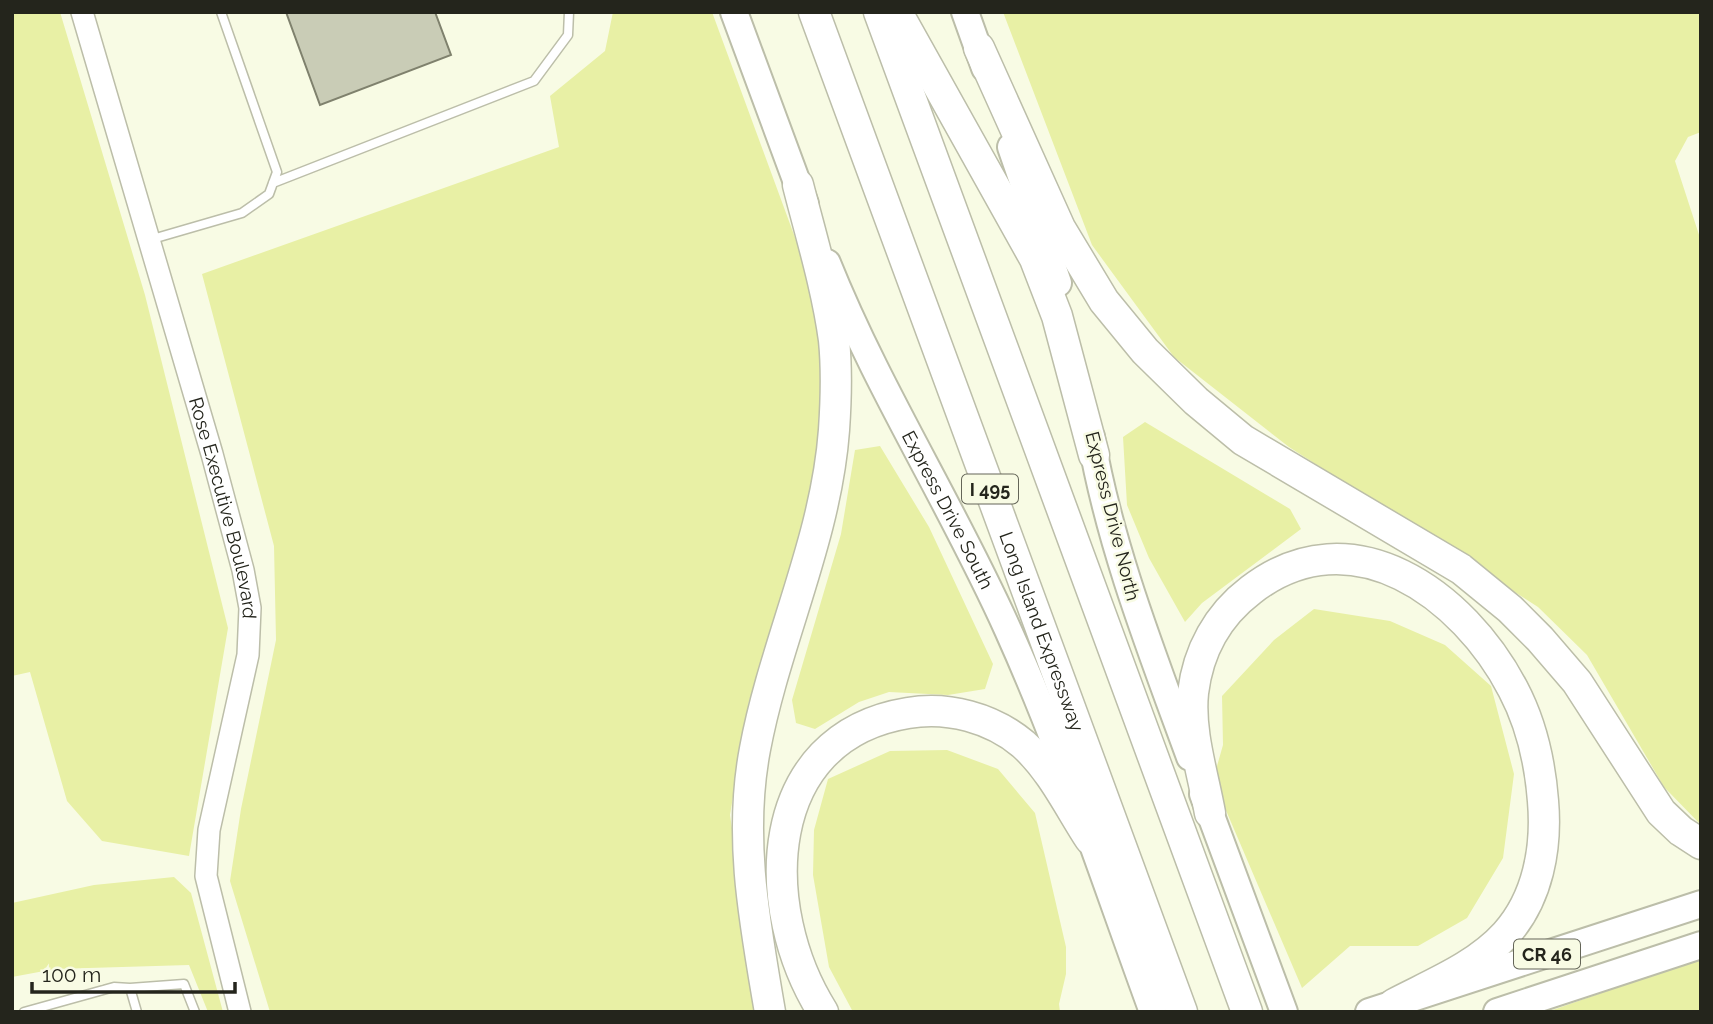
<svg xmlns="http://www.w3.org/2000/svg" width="1713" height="1024" font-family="Raleway,sans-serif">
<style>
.green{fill:#e8f0a5}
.building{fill:#c9ccb6;stroke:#7f816d;stroke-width:2}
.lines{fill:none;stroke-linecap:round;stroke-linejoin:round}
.service-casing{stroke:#bcbea9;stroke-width:11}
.tertiary-casing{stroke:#bcbea9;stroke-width:24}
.primary-casing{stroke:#bcbea9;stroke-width:30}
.trunk-casing{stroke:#bcbea9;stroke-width:30}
.motorway-casing{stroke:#bcbea9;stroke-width:33}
.service{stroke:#fff;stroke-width:8}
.tertiary{stroke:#fff;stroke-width:21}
.primary{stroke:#fff;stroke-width:26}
.trunk{stroke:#fff;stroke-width:26}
.motorway{stroke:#fff;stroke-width:30}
.labels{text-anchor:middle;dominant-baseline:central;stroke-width:5;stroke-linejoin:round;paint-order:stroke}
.shield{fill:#f8fbe4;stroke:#646558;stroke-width:2}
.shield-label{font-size:18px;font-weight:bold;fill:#24251c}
.street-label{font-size:19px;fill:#24251c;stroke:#f8fbe4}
</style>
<rect width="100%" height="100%" fill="#f8fbe4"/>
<path class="green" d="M 12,12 L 60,12 L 145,295 L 228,628 L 189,856 L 102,841 L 67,801 L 30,672 L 12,676 Z
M 613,12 L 712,12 L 804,262 L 822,350 L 817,456 L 808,521 L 749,701 L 730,815 L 760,1012 L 270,1012 L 230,881 L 241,809 L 276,640 L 274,546 L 202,274 L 559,147 L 550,96 L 605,51 Z
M 1003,12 L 1701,12 L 1701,132 L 1688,137 L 1675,161 L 1701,241 L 1701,825 L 1664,787 L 1587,655 L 1538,607 L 1289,447 L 1174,357 L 1092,245 Z
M 1145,422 L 1290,509 L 1301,529 L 1202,603 L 1185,622 L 1149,558 L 1127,505 L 1123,437 Z
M 880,446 L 929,527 L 993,664 L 985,689 L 948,695 L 889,692 L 859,702 L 815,729 L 796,723 L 792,700 L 841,534 L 855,450 Z
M 1314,609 L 1390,621 L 1445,645 L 1491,686 L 1514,774 L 1503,858 L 1467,918 L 1418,946 L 1350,946 L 1302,988 L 1213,780 L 1223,745 L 1222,696 L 1274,640 Z
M 947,750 L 998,769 L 1035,813 L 1066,947 L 1066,974 L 1059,1004 L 1060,1012 L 853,1012 L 829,967 L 813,875 L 814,830 L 828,779 L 890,751 Z
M 174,877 L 191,893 L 223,1012 L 208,1012 L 189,965 L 55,969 L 12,977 L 12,903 L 94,885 Z
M 1701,958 L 1701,1012 L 1547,1012 Z"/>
<path class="building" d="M 286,12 L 435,12 L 451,55 L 320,105 Z"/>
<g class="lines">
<defs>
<path id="service" d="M 273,183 L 534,81 L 568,35 L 569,12
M 149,240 L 242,213 L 269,194 L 277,172 L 221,12
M 130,988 L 184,984 L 195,1012
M 24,1012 L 114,987 L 130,988 L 137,1012"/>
<g id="tertiary">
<path id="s1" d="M 82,12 L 212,454 L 243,570 L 250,608 L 248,655 L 209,830 L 206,876 L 240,1012"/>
</g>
<g id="primary">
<path d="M 734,12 L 805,204"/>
<path d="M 965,12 L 985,68"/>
<path d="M 1011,147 L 1058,283"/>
<path id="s2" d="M 827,263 C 878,390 952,505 1008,630 C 1064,754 1106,884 1153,1012"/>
<path d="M 1091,437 C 1110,547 1152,653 1190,757"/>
<path d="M 1203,794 L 1284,1012"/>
</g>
<path id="trunk" d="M 1369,1012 L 1701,904
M 1497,1012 L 1701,945"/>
<g id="motorway">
<path id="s3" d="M 814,12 L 1182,1012"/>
<path d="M 879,12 L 1247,1012"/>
<path d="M 897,12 L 1035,259 L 1057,316 L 1094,455"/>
<path d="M 979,48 L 1060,228 L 1104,301 L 1145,351 L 1196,401 L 1243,440 L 1461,569 L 1510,609 L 1540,639 L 1577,682 L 1661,812 L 1681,831 L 1701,844"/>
<path d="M 1210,813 C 1203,774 1189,732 1193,693 C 1198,651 1218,615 1251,590 C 1352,512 1464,595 1513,689 C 1531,723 1540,762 1543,801 C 1547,848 1538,898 1506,934 C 1476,967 1432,984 1394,1004"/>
<path d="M 770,1012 C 755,924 738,838 755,749 C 775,642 826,540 834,430 C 836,401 837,370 834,340 C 827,288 811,236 798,185"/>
<path d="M 823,1012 C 757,908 760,737 908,713 C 948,706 992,718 1023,744 C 1052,770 1069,807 1090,839"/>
</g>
</defs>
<use href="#service" class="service-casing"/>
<use href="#tertiary" class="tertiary-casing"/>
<use href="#primary" class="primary-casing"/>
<use href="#trunk" class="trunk-casing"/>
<use href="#motorway" class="motorway-casing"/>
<use href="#service" class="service"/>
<use href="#tertiary" class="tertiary"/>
<use href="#primary" class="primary"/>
<use href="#trunk" class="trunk"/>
<use href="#motorway" class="motorway"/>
</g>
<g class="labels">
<g class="shield">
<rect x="962" y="474.5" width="56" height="29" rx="5"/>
<rect x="1514" y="939.5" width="66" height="29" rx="5"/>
</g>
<g class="shield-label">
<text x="990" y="489">I 495</text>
<text x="1547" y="954">CR 46</text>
</g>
<g class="street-label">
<text stroke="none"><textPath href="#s1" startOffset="516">Rose Executive Boulevard</textPath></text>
<text stroke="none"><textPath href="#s2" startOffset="275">Express Drive South</textPath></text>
<text transform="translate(1113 516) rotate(76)">Express Drive North</text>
<text stroke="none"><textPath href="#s3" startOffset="660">Long Island Expressway</textPath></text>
</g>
</g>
<rect width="1713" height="1024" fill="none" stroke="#24251c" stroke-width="28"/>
<path d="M32 982v10h203v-10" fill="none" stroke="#24251c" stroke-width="3.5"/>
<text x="42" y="982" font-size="21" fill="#24251c" stroke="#f8fbe4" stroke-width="5" paint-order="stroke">100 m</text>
</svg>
